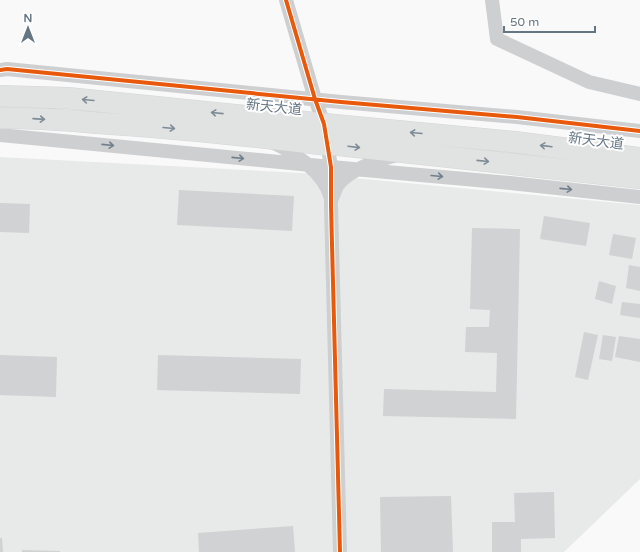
<svg xmlns="http://www.w3.org/2000/svg" width="640" height="552" font-family="'Varela Round','Noto Sans SC',sans-serif">
<style>
.built{fill:#e8e9e9}
.building{fill:#d0d2d3}
.lines{fill:none;stroke-linecap:round;stroke-linejoin:round}
.primary-casing{stroke:#d5d6d7;stroke-width:22}
.minor{stroke:#cecfd0;stroke-width:14}
.primary{stroke:#e1e2e2;stroke-width:21}
.cycleway-casing{stroke:#fff;stroke-width:6}
.cycleway{stroke:#e8590c;stroke-width:4}
.oneway{stroke:#7e8c96}
.oneway2{stroke:#707f8b}
.labels{text-anchor:middle;dominant-baseline:central;stroke-width:4;stroke-linejoin:round;paint-order:stroke}
.street-label{font-size:14px;fill:#657683;stroke:#fff}
</style>
<rect width="100%" height="100%" fill="#f9f9f9"/>
<path class="built" d="M 0,157 L 301,173 L 640,205 L 640,479 L 564,552 L 0,552 Z"/>
<path class="building" d="M 179,190 L 294,196 L 292,231 L 177,225 Z
M 0,203 L 30,204 L 29,233 L 0,232 Z
M 544,216 L 590,223 L 586,246 L 540,239 Z
M 472,228 L 520,229 L 516,419 L 383,416 L 384,389 L 496,392 L 497,353 L 465,352 L 466,327 L 489,327 L 490,310 L 470,309 Z
M 613,234 L 636,238 L 632,259 L 609,255 Z
M 629,265 L 640,267 L 640,291 L 626,288 Z
M 599,281 L 616,286 L 612,304 L 595,299 Z
M 622,302 L 640,304 L 640,318 L 620,315 Z
M 584,332 L 598,335 L 588,380 L 575,377 Z
M 603,335 L 616,337 L 612,361 L 599,359 Z
M 619,336 L 640,339 L 640,362 L 615,357 Z
M 0,355 L 57,357 L 56,397 L 0,395 Z
M 158,355 L 301,359 L 300,394 L 157,390 Z
M 554,492 L 555,538 L 521,539 L 521,552 L 492,552 L 492,522 L 515,522 L 514,493 Z
M 451,496 L 453,552 L 381,552 L 380,497 Z
M 293,526 L 295,552 L 199,552 L 198,533 Z
M 0,538 L 2,538 L 3,552 L 0,552 Z
M 22,550 L 60,551 L 60,552 L 22,552 Z"/>
<g class="lines">
<defs>
<path id="primary" d="M 0,96 L 68,98 L 186,110 L 345,126 L 515,142 L 640,158
M 0,118 C 33,118 65,120 97,123 C 174,128 251,136 328,145 L 338,145 L 640,178"/>
</defs>
<use href="#primary" class="primary-casing"/>
<path class="minor" d="M 286,0 L 315,99 L 324,124 L 331,167 L 331,206 L 340,552
M 492,0 L 497,39 L 589,82 L 640,94
M 0,70 L 7,69 L 341,102 L 517,117 L 640,131
M 0,135 L 331,167 L 510,183 L 640,197
M 272,142 C 293,152 324,172 330,196
M 332,198 C 334,194 335,190 337,186 C 349,169 378,160 397,155"/>
<use href="#primary" class="primary"/>
<defs>
<path id="cycleway" d="M 286,0 L 315,99 L 324,124 L 331,167 L 331,206 L 340,552
M 0,70 L 7,69 L 341,102 L 517,117 L 640,131"/>
</defs>
<use href="#cycleway" class="cycleway-casing"/>
<use href="#cycleway" class="cycleway"/>
</g>
<defs><path id="oneway-shaft" d="M-6 0H5M1.5-3L5.5 0L1.5 3" fill="none" stroke-width="1.6" stroke-linecap="round" stroke-linejoin="round"/></defs>
<g class="oneway">
<use href="#oneway-shaft" transform="translate(88 100) rotate(-175)"/>
<use href="#oneway-shaft" transform="translate(217 113) rotate(-174)"/>
<use href="#oneway-shaft" transform="translate(39 119) rotate(4)"/>
<use href="#oneway-shaft" transform="translate(169 128) rotate(5)"/>
<use href="#oneway-shaft" transform="translate(416 133) rotate(-175)"/>
<use href="#oneway-shaft" transform="translate(546 146) rotate(-173)"/>
<use href="#oneway-shaft" transform="translate(354 147) rotate(7)"/>
<use href="#oneway-shaft" transform="translate(483 161) rotate(6)"/>
</g>
<g class="oneway2">
<use href="#oneway-shaft" transform="translate(108 145) rotate(6)"/>
<use href="#oneway-shaft" transform="translate(238 158) rotate(6)"/>
<use href="#oneway-shaft" transform="translate(437 176) rotate(5)"/>
<use href="#oneway-shaft" transform="translate(566 189) rotate(6)"/>
</g>
<g class="labels">
<g class="street-label">
<text transform="translate(274 107) rotate(6)">新天大道</text>
<text transform="translate(596 141) rotate(7)">新天大道</text>
</g>
</g>
<g transform="translate(28 28)" stroke="#ffffff" stroke-width="3" paint-order="stroke">
<path d="M0-3L7 15L0 10L-7 15Z" fill="#657683"/>
<text y="-6" font-size="11" font-weight="bold" text-anchor="middle" fill="#657683">N</text>
</g>
<path d="M504 26v6h91v-6" fill="none" stroke="#657683" stroke-width="2"/>
<text x="510" y="26" font-size="12" fill="#657683" stroke="#ffffff" stroke-width="3" paint-order="stroke">50 m</text>
</svg>
